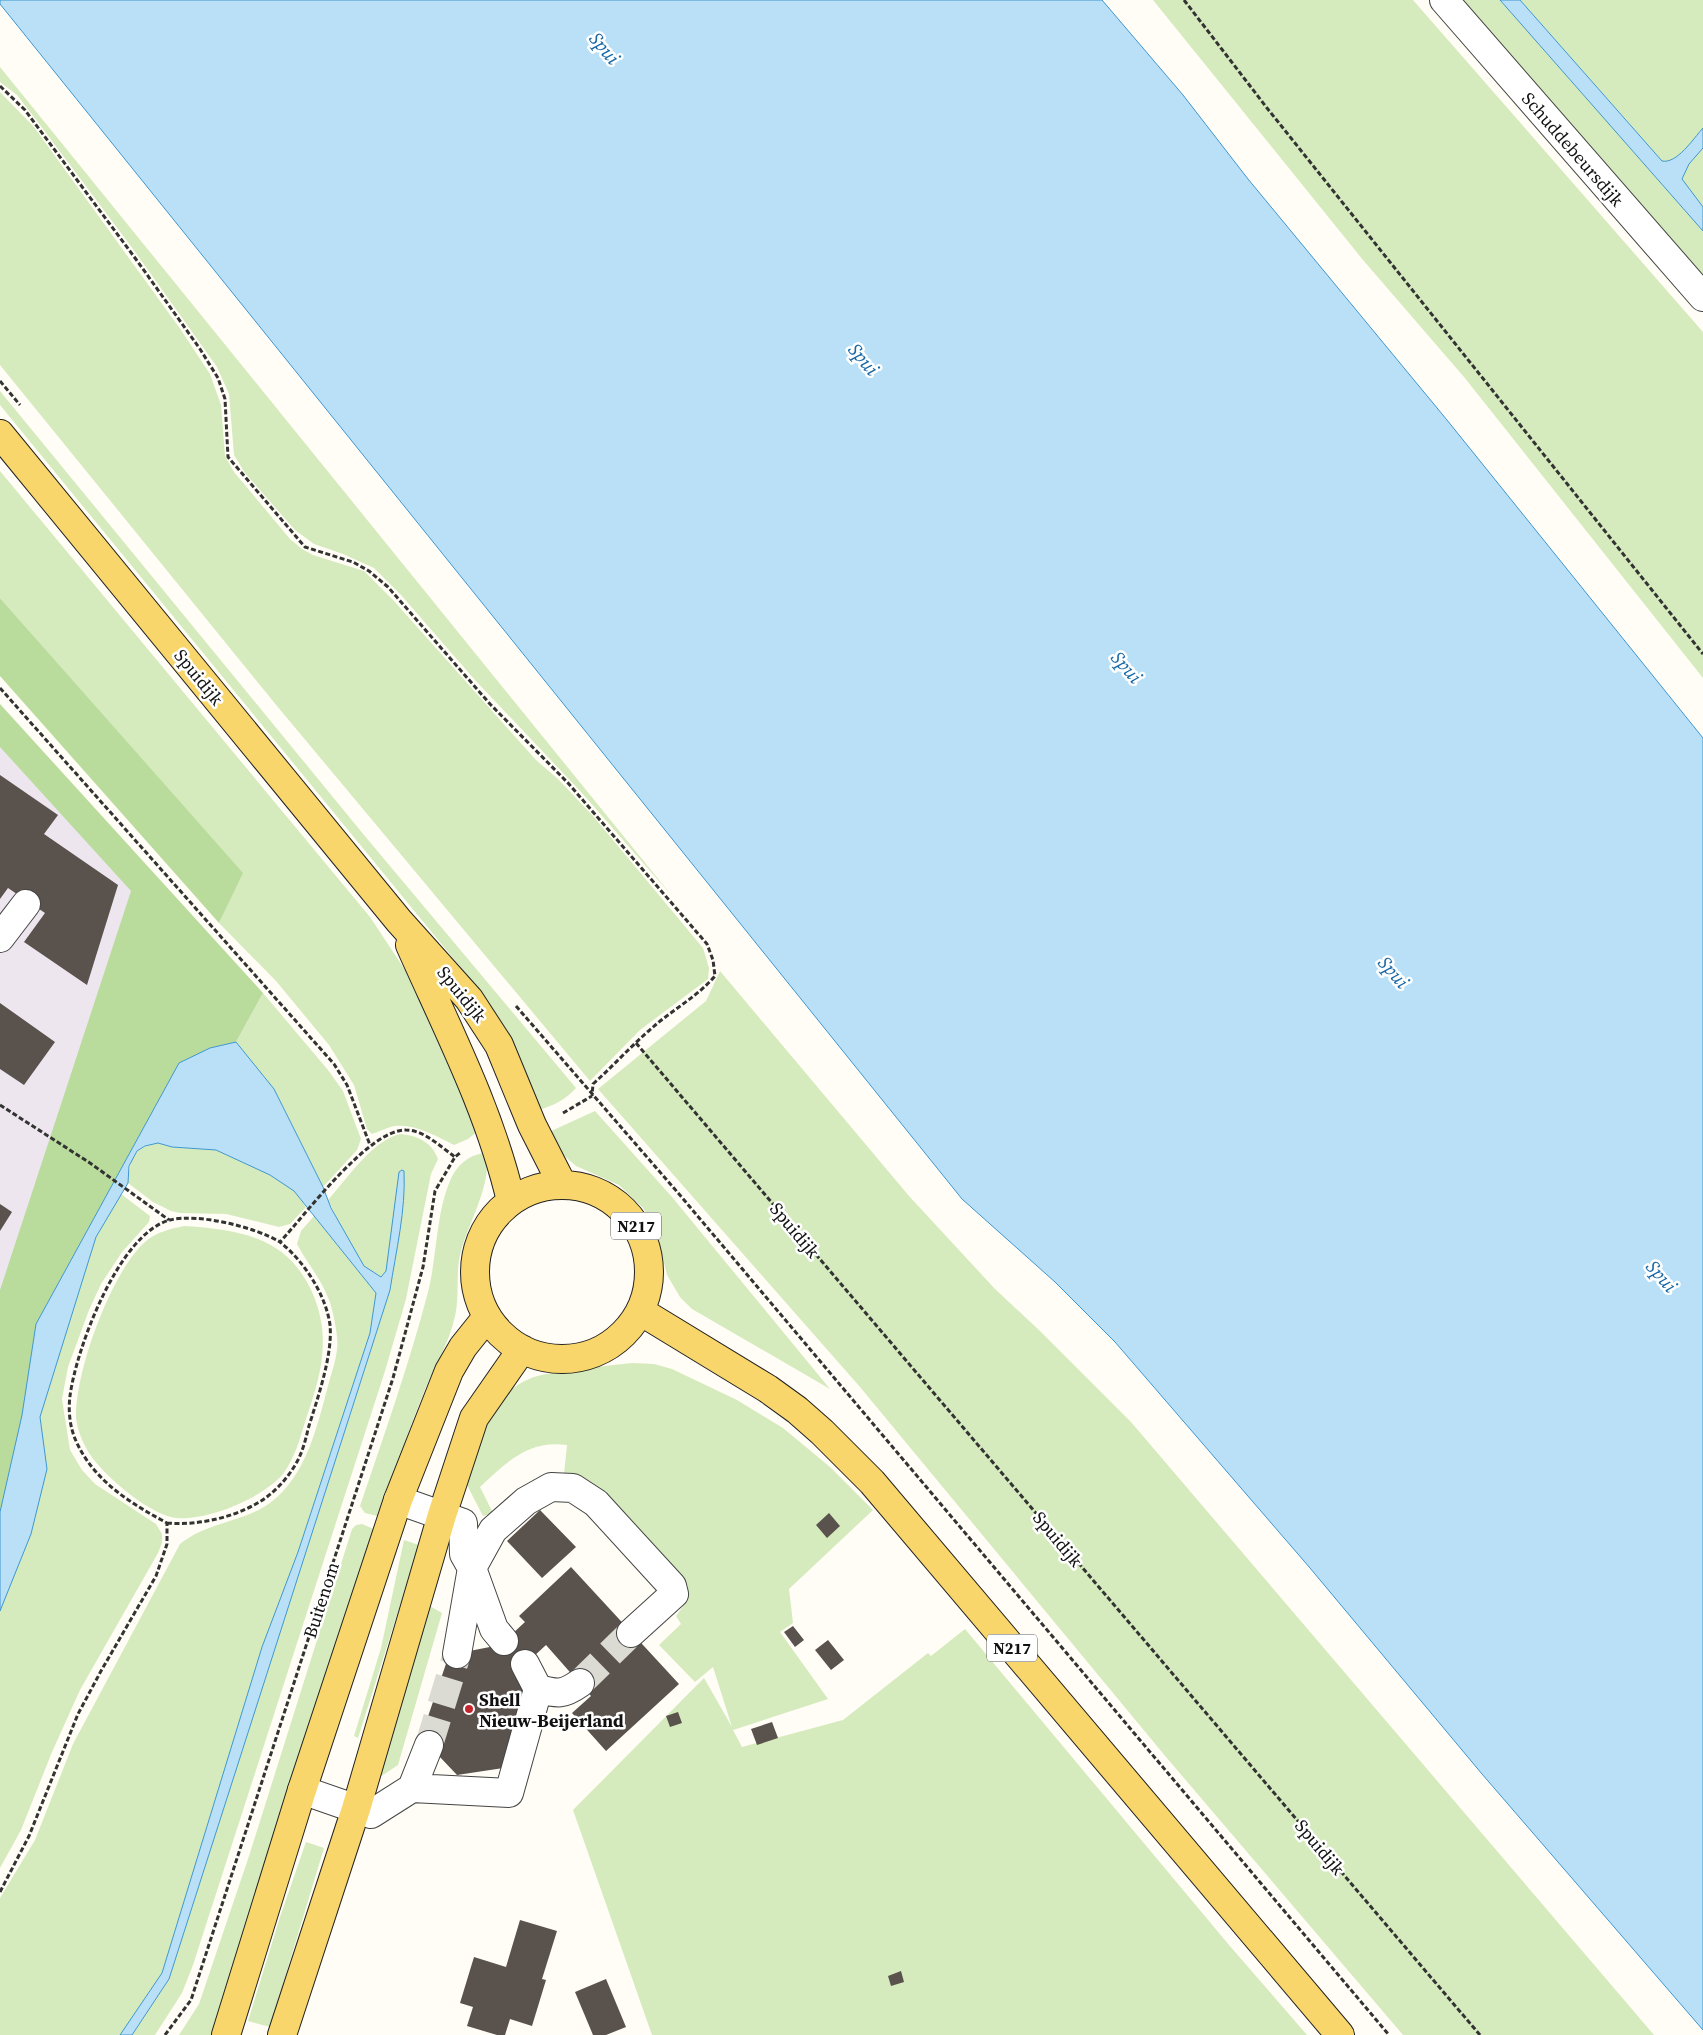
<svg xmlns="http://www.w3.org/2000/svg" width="1703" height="2035" font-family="'Source Serif 4',serif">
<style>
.industrial{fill:#eee6ef}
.green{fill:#d5ebbd}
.forest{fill:#b9dc9c}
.water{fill:#b9e0f7;stroke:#3f96cf}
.building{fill:#5a524d}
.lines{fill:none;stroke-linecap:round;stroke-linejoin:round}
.minor-tunnel{stroke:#dbdad3;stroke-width:28;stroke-dasharray:28 14;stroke-linecap:butt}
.minor-casing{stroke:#444;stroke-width:30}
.major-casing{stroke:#222;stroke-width:30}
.path{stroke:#333;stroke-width:3;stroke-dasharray:5 2.5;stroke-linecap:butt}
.minor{stroke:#fff;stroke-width:28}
.major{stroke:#f9d66b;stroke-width:28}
.poi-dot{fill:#c4262e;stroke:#fff;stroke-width:2}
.labels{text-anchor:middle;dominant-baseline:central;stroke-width:5;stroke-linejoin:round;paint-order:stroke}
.shield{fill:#fff;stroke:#585858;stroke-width:1}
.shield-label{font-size:16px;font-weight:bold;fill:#111}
.street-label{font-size:18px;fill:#111;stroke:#fff}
.poi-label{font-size:18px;font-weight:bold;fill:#111;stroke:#fff;text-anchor:start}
.water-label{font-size:19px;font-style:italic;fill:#1768a6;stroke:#fff}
</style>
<rect width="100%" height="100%" fill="#fffdf5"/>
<path class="industrial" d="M 0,722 L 134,891 L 0,1342 Z"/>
<path class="green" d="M 1153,0 L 1413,0 L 1703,332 L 1703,678 L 1464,377 L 1363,260 Z
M 1457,0 L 1500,0 L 1703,231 L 1703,279 Z
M 1520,0 L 1703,0 L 1703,128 C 1693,139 1677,164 1662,161 Z
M 0,67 L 672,896 L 582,793 L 475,680 L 401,595 L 374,568 L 343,554 L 314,544 L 295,530 L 245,473 L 234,455 L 229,394 L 217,367 L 133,249 L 37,121 L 17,95 L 0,82 Z
M 0,92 L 34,127 L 181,330 L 210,374 L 221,405 L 225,456 L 234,472 L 290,539 L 302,549 L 313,555 L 364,571 L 393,600 L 536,760 L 558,779 L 593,816 L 703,948 L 709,968 L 708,979 L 640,1030 L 590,1081 L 277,706 L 0,365 Z
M 1703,148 L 1703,207 L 1681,179 L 1689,164 Z
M 0,391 L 364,835 L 576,1088 C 565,1100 553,1106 538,1110 L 500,1021 L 484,996 L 0,405 Z
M 0,471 L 370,917 L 413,982 L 431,1017 L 478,1131 L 468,1139 L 454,1145 C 436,1136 416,1124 395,1126 C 387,1127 379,1132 372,1134 L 367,1129 L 354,1085 L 329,1045 L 276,981 L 219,923 L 242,873 L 0,598 Z
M 720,971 L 909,1196 L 995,1289 L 1040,1331 L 1131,1422 L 1654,2035 L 1403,2035 L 1166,1757 L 860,1387 L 598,1089 L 706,1001 Z
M 263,993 L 328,1070 L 343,1091 L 361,1139 L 357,1150 L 323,1187 L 274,1089 L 236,1042 Z
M 595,1111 L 672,1197 L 830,1389 L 692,1309 L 680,1297 L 667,1275 L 656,1229 L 643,1208 L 619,1185 L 576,1166 L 560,1152 L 549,1132 Z
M 401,1134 C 418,1136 432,1142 438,1159 L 431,1174 L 406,1299 L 385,1371 L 193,1965 L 182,1993 L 155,2035 L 132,2035 L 169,1979 L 390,1290 L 405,1184 L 392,1231 L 386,1271 L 381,1277 L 364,1266 L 345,1235 L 328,1200 C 347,1179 373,1139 401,1134 Z
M 158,1143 L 172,1147 L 216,1150 L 270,1175 L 294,1191 L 306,1207 L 290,1224 L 279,1227 L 226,1214 L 180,1213 L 171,1211 L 153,1202 L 128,1183 C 130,1159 132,1148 158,1143 Z
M 484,1153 C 496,1176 467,1226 461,1251 C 455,1272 460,1295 455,1316 C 449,1345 432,1370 422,1397 C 406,1436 394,1477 381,1517 L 365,1513 L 360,1506 C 384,1435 409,1365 428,1292 C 437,1257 436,1213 450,1181 C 456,1166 468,1155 484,1153 Z
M 121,1194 L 150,1216 L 149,1222 L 122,1252 L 101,1284 L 89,1310 L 68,1367 L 62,1399 L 70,1450 L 82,1470 L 95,1484 L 156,1524 L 162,1534 L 162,1543 L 158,1553 L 80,1690 L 52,1752 L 21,1830 L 0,1868 L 0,1611 L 47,1469 L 40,1417 L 96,1237 Z
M 314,1216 L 376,1293 L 370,1333 L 298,1552 L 262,1647 L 162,1973 L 120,2035 L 0,2035 L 0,1898 L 35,1840 L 73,1744 L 180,1544 C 207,1522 244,1522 270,1503 C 306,1476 317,1427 328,1386 C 331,1374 336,1361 337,1349 C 339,1339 333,1310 329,1300 C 322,1280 307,1263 297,1244 L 301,1231 Z
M 184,1226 C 213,1228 249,1231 274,1247 C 291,1257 304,1274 312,1292 C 332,1337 321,1375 306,1419 C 300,1438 295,1458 283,1474 C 263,1498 207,1521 176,1518 C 149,1514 110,1480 94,1460 C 85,1449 77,1431 76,1417 C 75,1372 111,1272 145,1242 C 156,1232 170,1229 184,1226 Z
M 632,1363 L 654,1364 L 672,1369 L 737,1400 L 783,1428 L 830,1467 L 873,1510 L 789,1589 L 793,1623 L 780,1632 L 828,1699 L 733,1730 L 742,1747 L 843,1720 L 928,1653 L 931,1656 L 965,1629 L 1229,1945 L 1307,2035 L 652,2035 L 573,1810 L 704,1678 L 732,1727 L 713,1667 L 695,1682 L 659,1645 L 681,1624 L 676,1616 L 687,1601 L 688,1586 L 602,1492 L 584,1479 L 564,1474 L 567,1445 C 528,1440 507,1462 480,1487 L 493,1513 L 483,1516 L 467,1485 C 477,1447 488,1396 529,1379 C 540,1374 554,1373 567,1371 C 588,1368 610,1365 632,1363 Z
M 362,1524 L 376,1530 L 217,2028 L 212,2035 L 179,2035 L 199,2004 L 249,1856 L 352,1529 L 356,1525 Z
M 404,1540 L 419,1545 L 358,1738 L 354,1736 L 381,1648 Z
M 428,1605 L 442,1613 L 398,1765 L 374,1781 Z
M 306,1842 L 324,1848 L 270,2027 L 248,2021 L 280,1917 Z"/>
<path class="forest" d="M 0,598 L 243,873 L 219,923 L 0,676 Z
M 0,704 L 263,993 L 236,1042 L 210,1048 L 179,1063 L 36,1324 L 22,1415 L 0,1512 L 0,1290 L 131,891 L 0,747 Z"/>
<path class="water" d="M 0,0 L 1102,0 L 1183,95 L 1248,179 L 1447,420 L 1703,738 L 1703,2030 L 1482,1774 L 1310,1568 L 1115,1342 L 1055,1282 L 962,1199 L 0,4 Z
M 1500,0 L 1520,0 L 1662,161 C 1677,164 1693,139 1703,128 L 1703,148 L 1689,164 L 1682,179 L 1703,207 L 1703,231 Z
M 236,1042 L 274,1089 L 323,1187 L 331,1208 L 364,1266 L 381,1277 L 386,1271 L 399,1172 L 402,1170 L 404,1171 C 406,1210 396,1251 390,1290 L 169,1979 L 132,2035 L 120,2035 L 162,1973 L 262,1647 L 298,1552 L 370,1333 L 376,1293 L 294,1191 L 270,1175 L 216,1150 L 172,1147 L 158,1143 L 145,1146 L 137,1151 L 129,1166 L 128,1183 L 96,1237 L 40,1417 L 47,1469 L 31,1534 L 0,1611 L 0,1512 L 22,1415 L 36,1324 L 179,1063 L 210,1048 Z"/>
<path class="building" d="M 0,775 L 58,815 L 44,834 L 118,885 L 87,985 L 24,942 L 45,913 L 8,888 L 0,899 Z
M 0,1003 L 55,1042 L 24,1085 L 0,1069 Z
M 0,1204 L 12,1212 L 0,1231 Z
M 540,1510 L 576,1547 L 542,1578 L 507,1541 Z
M 829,1513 L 840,1526 L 827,1538 L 816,1525 Z
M 571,1567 L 679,1684 L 606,1751 L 572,1713 L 591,1696 L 546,1645 L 520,1669 L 533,1688 L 510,1767 L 457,1775 L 421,1737 L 449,1655 L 500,1645 L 525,1622 L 519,1616 Z
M 793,1626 L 804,1640 L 795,1647 L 784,1632 Z
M 828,1640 L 844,1660 L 831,1670 L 815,1650 Z
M 678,1712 L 682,1723 L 670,1727 L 666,1716 Z
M 772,1722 L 778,1738 L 757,1745 L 751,1729 Z
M 520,1920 L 557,1931 L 542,1979 L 546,1980 L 532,2026 L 510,2019 L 505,2035 L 497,2035 L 467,2026 L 473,2007 L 460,2003 L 474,1957 L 506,1967 Z
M 901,1971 L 904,1982 L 891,1986 L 888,1976 Z
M 606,1979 L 626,2027 L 606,2035 L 593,2035 L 575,1992 Z"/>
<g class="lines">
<path class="minor-tunnel" d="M 580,1683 L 631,1633
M 429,1745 L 457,1654"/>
<defs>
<path id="minor" d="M 1444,0 L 1703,297
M 0,938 L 26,904
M 398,1500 L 463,1523 L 464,1554 L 472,1568 L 457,1654
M 504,1641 L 494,1629 L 472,1568 L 493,1530 L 526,1501 L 551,1487 L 573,1488 L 596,1503 L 672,1586 L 674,1594 L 631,1633
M 538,1689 C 558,1694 563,1695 580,1683
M 412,1788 L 509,1793 L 538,1689 L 525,1664
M 302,1790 L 371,1814 L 412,1788 L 429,1745"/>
<path id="major" d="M 0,434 L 399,921 L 469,999 L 499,1045 L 532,1125 L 562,1184
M 410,945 C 447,1028 490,1111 511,1201
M475 1272a87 87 0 1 1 174 0a87 87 0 1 1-174 0Z
M 640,1311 L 768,1389 L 797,1410 L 822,1432 L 872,1482 L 1340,2035
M 226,2035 L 302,1790 L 398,1500 L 449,1371 L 463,1347 L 487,1317
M 282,2035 L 356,1809 L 442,1515 L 474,1418 L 522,1349"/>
</defs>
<use href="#minor" class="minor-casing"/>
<use href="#major" class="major-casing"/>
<path class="path" d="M 1184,0 L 1267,108 L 1703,654
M 0,86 L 25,110 L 138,262 L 200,349 L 218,378 L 225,399 L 228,457 L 305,547 L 353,562 L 369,571 L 388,587 L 490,704 L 568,783 L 707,944 L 713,960 L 715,976 C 697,997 672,1010 652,1028 C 631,1046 613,1066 593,1084 L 592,1096
M 0,381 L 20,405
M 0,688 L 334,1064 L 347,1085 L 370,1145
M 516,1006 L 679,1194 L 1389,2035
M 636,1043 L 1480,2035
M 0,1105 L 90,1163 L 169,1220
M 563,1113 L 592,1096
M 167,1523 C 200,1526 242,1516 268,1496 C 281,1486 292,1472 299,1458 C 303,1449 306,1439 308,1429 C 317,1400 333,1355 330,1325 C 326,1295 304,1261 280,1242
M 0,1892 L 29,1836 L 78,1714 L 101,1671 L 156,1576 L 167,1544 L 167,1523 C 130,1503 94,1481 76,1441 C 70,1428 68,1411 70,1396 C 76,1349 119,1233 170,1220 C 198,1213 255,1227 280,1242 C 305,1215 369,1129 406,1130 C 424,1130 441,1147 455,1157
M 165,2035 L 191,2000 L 393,1378 L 423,1267 L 435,1191 L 455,1157 L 461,1152"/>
<use href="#minor" class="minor"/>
<use href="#major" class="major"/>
</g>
<circle class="poi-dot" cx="469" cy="1709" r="5"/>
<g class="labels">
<g class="shield">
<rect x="611" y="1212.5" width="50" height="27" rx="4"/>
<rect x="987" y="1634.5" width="50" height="27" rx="4"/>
</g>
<g class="shield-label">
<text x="636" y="1226">N217</text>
<text x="1012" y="1648">N217</text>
</g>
<g class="street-label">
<text transform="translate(1573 149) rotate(49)">Schuddebeursdijk</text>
<text transform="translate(199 677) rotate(51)">Spuidijk</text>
<text transform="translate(462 994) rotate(51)">Spuidijk</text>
<text transform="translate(795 1230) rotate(50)">Spuidijk</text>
<text transform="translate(1058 1539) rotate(50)">Spuidijk</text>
<text transform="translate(321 1600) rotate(-72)">Buitenom</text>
<text transform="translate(1320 1847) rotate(50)">Spuidijk</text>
</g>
<g class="poi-label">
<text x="479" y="1699">Shell<tspan x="479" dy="21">Nieuw-Beijerland</tspan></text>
</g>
<g class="water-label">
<text transform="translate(605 48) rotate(50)">Spui</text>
<text transform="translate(864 359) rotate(50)">Spui</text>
<text transform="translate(1127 667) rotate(49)">Spui</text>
<text transform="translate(1394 972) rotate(49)">Spui</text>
<text transform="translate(1662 1276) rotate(49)">Spui</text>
</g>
</g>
</svg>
